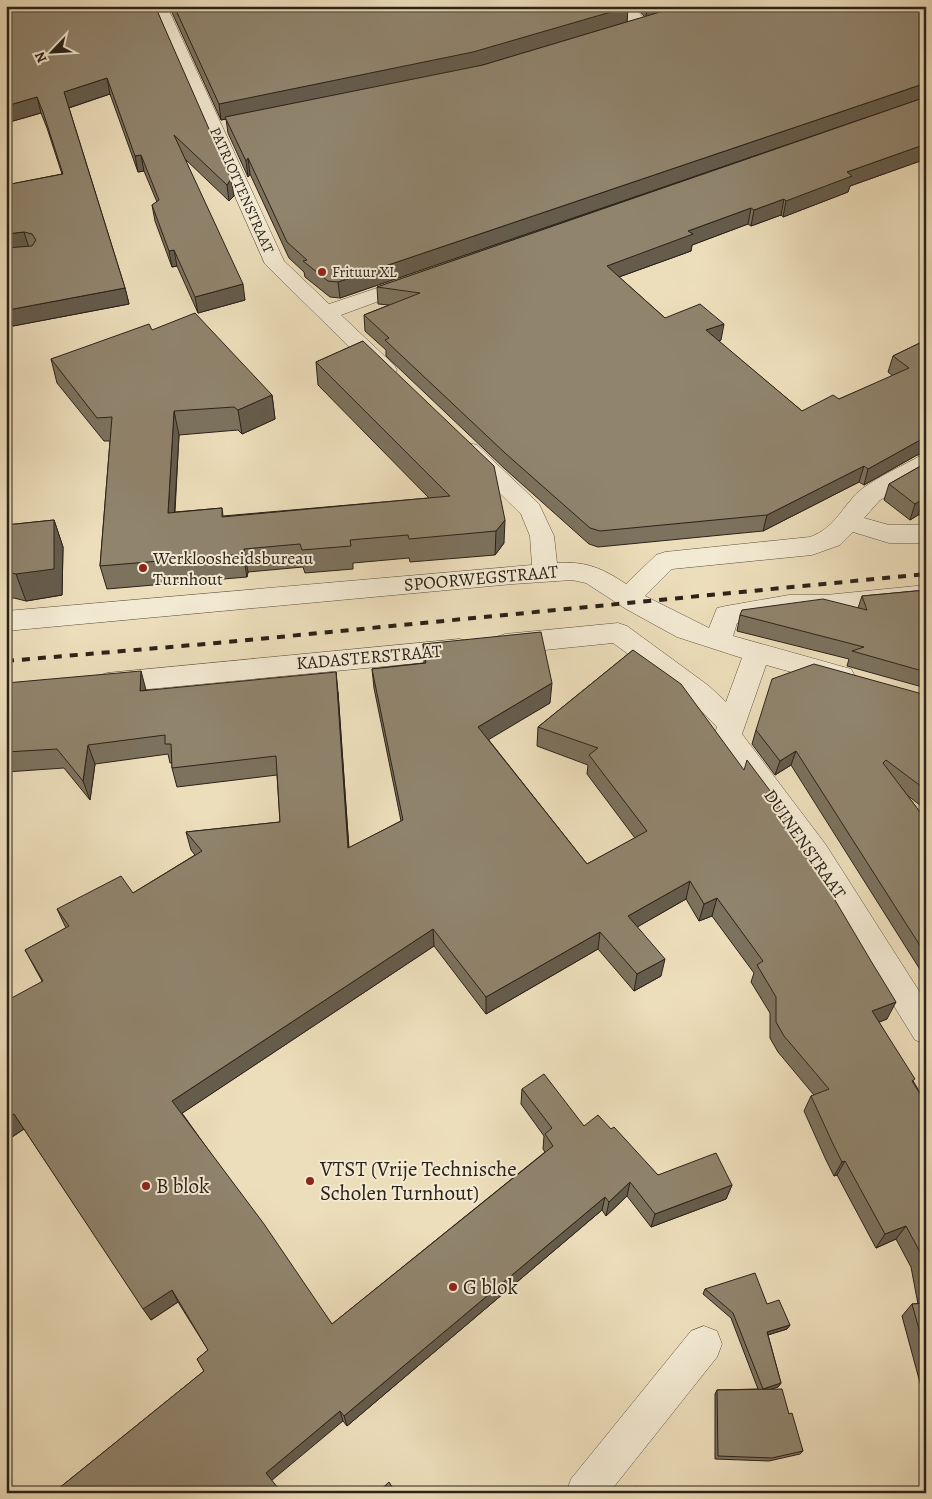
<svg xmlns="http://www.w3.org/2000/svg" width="932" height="1499" font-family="Alegreya,serif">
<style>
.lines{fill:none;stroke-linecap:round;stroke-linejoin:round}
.minor-casing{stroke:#5c5142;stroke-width:1}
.minor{fill:#f3ead3;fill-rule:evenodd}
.rail{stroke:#2b2219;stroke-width:4;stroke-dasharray:8 8;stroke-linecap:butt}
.wall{fill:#7c725e;stroke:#2b2219}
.shaded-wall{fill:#655c4c;stroke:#2b2219}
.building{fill:#90846d;stroke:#2b2219}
.poi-dot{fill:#8f2418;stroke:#f3ead3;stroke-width:2}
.labels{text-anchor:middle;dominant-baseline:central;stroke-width:4;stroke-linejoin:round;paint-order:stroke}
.far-street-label{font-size:15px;fill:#2b2219;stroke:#f3ead3}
.far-poi-label{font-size:15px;fill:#2b2219;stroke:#f3ead3;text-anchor:start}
.poi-label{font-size:18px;fill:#2b2219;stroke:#f3ead3;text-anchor:start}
.street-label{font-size:18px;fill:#2b2219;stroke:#f3ead3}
.near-poi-label{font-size:21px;fill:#2b2219;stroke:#f3ead3;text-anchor:start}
</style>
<rect width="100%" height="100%" fill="#eddebb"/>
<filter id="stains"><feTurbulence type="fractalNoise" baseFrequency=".004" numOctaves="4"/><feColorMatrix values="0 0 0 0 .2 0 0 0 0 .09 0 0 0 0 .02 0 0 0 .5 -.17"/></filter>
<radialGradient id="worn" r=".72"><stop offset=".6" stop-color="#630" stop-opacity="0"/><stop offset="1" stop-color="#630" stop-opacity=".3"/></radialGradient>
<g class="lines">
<defs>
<path id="minor" d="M 151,6 L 167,6 L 284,261 L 329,304 L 413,276 L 420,278 L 423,282 L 420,286 L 341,315 L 394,365 L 397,370 L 394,375 L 386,377 L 378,375 L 265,264 Z
M 615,6 L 633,6 L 651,26 L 648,30 C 634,33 622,17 615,6 Z
M 469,443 L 477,445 L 539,504 L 554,536 L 557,563 C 586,561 602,568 626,584 L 656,555 L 665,552 L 810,537 C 837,527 842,505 863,488 C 880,476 900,467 918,457 L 926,455 L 926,474 L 880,500 L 864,518 L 889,525 L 926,525 L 926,543 L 889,543 L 853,532 L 840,545 L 812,555 L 672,569 L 645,596 L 709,628 L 717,608 L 726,606 L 789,595 L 826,595 L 926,585 L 926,603 C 863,610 799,612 737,623 L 733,636 L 851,669 L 855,676 L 851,683 L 842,686 L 766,665 L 742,734 L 826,845 L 926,1002 L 926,1044 L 915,1040 L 806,863 L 718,744 L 714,736 L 717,727 L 691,700 L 613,643 L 505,654 L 496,651 L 492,644 L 496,637 L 505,634 L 618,623 L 627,626 L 709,686 L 726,702 L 742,658 L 677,637 L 626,609 L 586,583 L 572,580 L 513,584 L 6,631 L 6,611 L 532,565 L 530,536 L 521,514 L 457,451 L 461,445 Z
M 460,639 L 469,642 L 473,649 L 469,656 L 460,659 L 107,693 L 98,690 L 94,683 L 98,676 L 107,673 Z
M 704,1326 L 717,1331 L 722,1344 L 717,1357 L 609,1493 L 566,1493 L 571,1479 L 691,1331 Z"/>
</defs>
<use href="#minor" class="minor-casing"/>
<use href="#minor" class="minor"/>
<path class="rail" d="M 6,661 L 217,643 L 926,574"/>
</g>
<path class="wall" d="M 6,6 L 155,6 L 234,196 L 229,201 L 185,159 L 245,300 L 198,313 L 177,266 L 172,267 L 155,221 L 152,205 L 157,202 L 144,171 L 138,172 L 110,94 L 69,108 L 125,288 L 129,304 L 13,326 L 6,318 L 6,185 L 62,174 L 47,128 L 41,113 L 6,123 Z
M 169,6 L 628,6 L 627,22 L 645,17 L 635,6 L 679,6 L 659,13 L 924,7 L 923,6 L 926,6 L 926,162 L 923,160 L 850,186 L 848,192 L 783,217 L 781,215 L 751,226 L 748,224 L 692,245 L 691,251 L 619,277 L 665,318 L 721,340 L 718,341 L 802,411 L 839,399 L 893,376 L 888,372 L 893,356 L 926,340 L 926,453 L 917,455 L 864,485 L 859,482 L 763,531 L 598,547 L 589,544 L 505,469 L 386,356 L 386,350 L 365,331 L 364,315 L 389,305 L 378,304 L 377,287 L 865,118 L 340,298 L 330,297 L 305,277 L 304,272 L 289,258 L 250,174 L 248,177 L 228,133 L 226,119 L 221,120 Z
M 152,330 L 272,395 L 275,419 L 242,434 L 238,430 L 179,435 L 175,512 L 222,508 L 223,516 L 429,498 L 318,385 L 316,362 L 363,341 L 504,543 L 495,555 L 410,562 L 409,558 L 353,563 L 353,569 L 305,573 L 303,567 L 248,572 L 247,577 L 107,589 L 100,566 L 110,441 L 104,441 L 57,383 L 51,359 Z
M 926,463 L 926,515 L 918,515 L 910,520 L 884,500 L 889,484 Z
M 54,520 L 63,547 L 62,595 L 26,601 L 14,598 L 6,599 L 6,525 Z
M 926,590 L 926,688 L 847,666 L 849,659 L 737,631 L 740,615 L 858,608 L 862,596 Z
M 423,644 L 550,703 L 488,739 L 587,864 L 635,838 L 587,774 L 588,765 L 537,746 L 538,727 L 633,650 L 887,1019 L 879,1022 L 926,1103 L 926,1405 L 902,1316 L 912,1304 L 918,1304 L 911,1267 L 896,1239 L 876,1248 L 837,1175 L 834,1176 L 826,1160 L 804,1111 L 811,1096 L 814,1095 L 778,1052 L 770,1038 L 770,1013 L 751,982 L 754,973 L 712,916 L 699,921 L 686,899 L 637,927 L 661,976 L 634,991 L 598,949 L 486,1014 L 434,946 L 182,1113 L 332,1324 L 545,1152 L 543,1149 L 544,1136 L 521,1104 L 522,1089 L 584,1126 L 611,1129 L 658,1175 L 732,1185 L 726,1199 L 651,1227 L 627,1196 L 606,1216 L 602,1210 L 347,1426 L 343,1421 L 53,1493 L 204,1371 L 197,1359 L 208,1350 L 178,1302 L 151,1320 L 24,1129 L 6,1141 L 42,981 L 25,950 L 66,928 L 57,909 L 133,893 L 195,855 L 191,850 L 186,832 L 280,822 L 277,775 L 177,787 L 172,768 L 172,763 L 170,763 L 168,754 L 95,764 L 90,800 L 64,768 L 6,772 L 6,683 L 146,690 L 338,692 L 349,848 L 401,821 L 374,688 L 372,669 L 424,663 Z
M 926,695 L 926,810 L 907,795 L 926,820 L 926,979 L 791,765 L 775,775 L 752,744 L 756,730 Z
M 705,1289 L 767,1304 L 790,1325 L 787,1329 L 768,1335 L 781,1383 L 778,1387 L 771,1389 L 789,1414 L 803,1451 L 800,1454 L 769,1461 L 715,1459 L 715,1394 L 717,1390 L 758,1389 L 731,1318 L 703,1294 Z"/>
<path class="shaded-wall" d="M 647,6 L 679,6 L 646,17 Z
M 628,7 L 627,22 L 473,68 L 221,120 L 219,104 Z
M 107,78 L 110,94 L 68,108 L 64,92 Z
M 926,83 L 926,97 L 340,298 L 338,282 Z
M 37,97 L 41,113 L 6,123 L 6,106 Z
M 926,144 L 926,149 L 923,160 L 850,186 L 848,192 L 783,217 L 786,201 L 847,172 Z
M 141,155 L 144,171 L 138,172 L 135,156 Z
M 248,158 L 250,174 L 248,177 L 246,161 Z
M 231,179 L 234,196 L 229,201 L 227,185 Z
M 784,199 L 781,215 L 751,226 L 754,210 Z
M 751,208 L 748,224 L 692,245 L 691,251 L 605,282 L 607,266 L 688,231 Z
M 24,232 L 29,248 L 6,251 L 6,234 Z
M 174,250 L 177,266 L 172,267 L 169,251 Z
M 243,284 L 245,300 L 198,313 L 195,297 Z
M 125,288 L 129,304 L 13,326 L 8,310 Z
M 724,324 L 721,340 L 703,347 L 706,330 Z
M 272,395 L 275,419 L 242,434 L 238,410 Z
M 174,411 L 179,435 L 173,536 L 168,513 Z
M 926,438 L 926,453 L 917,455 L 864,485 L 868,469 L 922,439 Z
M 864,466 L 859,482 L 763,531 L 767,515 Z
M 923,499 L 918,515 L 910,520 L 915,504 Z
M 54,520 L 63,547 L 62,595 L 26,601 L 16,574 Z
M 505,520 L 504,543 L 495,555 L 496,531 Z
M 244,549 L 248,572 L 247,577 L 243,554 Z
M 141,671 L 146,690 L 140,691 Z
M 336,672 L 338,692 L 350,866 L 348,848 Z
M 552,683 L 550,703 L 478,746 L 478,727 Z
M 88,745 L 95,764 L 90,800 L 83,781 Z
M 796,751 L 791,765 L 775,775 L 780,761 Z
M 690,881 L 686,899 L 625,934 L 628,916 Z
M 717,898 L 712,916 L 699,921 L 704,904 Z
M 433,929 L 434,946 L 178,1116 L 172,1101 Z
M 600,932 L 598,949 L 486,1014 L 486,997 Z
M 665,959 L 661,976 L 634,991 L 637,974 Z
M 896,1002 L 887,1019 L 864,1028 L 872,1011 Z
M 14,1114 L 24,1129 L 6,1141 L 6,1119 Z
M 845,1161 L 837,1175 L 834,1176 L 842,1162 Z
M 630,1182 L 627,1196 L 606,1216 L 609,1202 Z
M 732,1185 L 726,1199 L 651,1227 L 655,1214 Z
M 605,1197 L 602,1210 L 347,1426 L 344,1416 Z
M 906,1226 L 896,1239 L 876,1248 L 885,1234 Z
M 172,1290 L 178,1302 L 151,1320 L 143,1309 Z
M 790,1325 L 787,1329 L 764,1336 L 767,1332 Z
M 781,1383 L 778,1387 L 760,1393 L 763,1389 Z
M 340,1411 L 343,1421 L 271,1481 L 266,1473 Z"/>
<path class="building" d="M 6,6 L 155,6 L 231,179 L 227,185 L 174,135 L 243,284 L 195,297 L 174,250 L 169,251 L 152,205 L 159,200 L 141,155 L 135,156 L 107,78 L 64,92 L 125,288 L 8,310 L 6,308 L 6,248 L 32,246 L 36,240 L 32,234 L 24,232 L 6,234 L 6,185 L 63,174 L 43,112 L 37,97 L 6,106 Z
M 174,6 L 628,6 L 628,7 L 473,52 L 219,104 Z
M 680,6 L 922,6 L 926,8 L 926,83 L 338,282 L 328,281 L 303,261 L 307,260 L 287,242 L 248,158 L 246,161 L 225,117 L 483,65 Z
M 926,97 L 926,144 L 847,172 L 852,176 L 786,201 L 784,199 L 754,210 L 751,208 L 688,231 L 693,234 L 607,266 L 665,318 L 700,304 L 724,324 L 706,330 L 802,411 L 833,395 L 839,399 L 909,368 L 893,356 L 926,340 L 926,438 L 922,439 L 868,469 L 864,466 L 767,515 L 600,531 L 590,528 L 505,453 L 385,340 L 389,338 L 364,315 L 420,293 L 377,287 Z
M 195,313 L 272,395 L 238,410 L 234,407 L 174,411 L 168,513 L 222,508 L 222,517 L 450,496 L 316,362 L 363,341 L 494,466 L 505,520 L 496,531 L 409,539 L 408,535 L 350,540 L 351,546 L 302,550 L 300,544 L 244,549 L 243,554 L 100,566 L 112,417 L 97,418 L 51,359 L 149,324 L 152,330 Z
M 926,463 L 926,499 L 923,499 L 915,504 L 889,484 Z
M 54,520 L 54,569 L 16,574 L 6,572 L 6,525 Z
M 926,590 L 926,672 L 852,651 L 864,647 L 740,615 L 742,610 L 823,599 L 867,610 L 862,596 Z
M 541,632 L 552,683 L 478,727 L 587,864 L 647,831 L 589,755 L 598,748 L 538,727 L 633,650 L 681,684 L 744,770 L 747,760 L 771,792 L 871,961 L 896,1002 L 872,1011 L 915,1079 L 912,1081 L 926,1103 L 926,1279 L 921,1254 L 906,1226 L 885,1234 L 845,1161 L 842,1162 L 834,1146 L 811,1096 L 829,1089 L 784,1036 L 776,1022 L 776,997 L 757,965 L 763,961 L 717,898 L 704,904 L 690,881 L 628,916 L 665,959 L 637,974 L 600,932 L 486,997 L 433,929 L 172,1101 L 264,1224 L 332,1324 L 553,1146 L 545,1134 L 552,1128 L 522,1089 L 544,1074 L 584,1126 L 598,1115 L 611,1129 L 614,1127 L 658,1175 L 716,1153 L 732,1185 L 655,1214 L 630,1182 L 609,1202 L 605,1197 L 344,1416 L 340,1411 L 266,1473 L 282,1493 L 53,1493 L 204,1371 L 197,1359 L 208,1350 L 172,1290 L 143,1309 L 14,1114 L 6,1119 L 6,1001 L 43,981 L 25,950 L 69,926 L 57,909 L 121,876 L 133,893 L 202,851 L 186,832 L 280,822 L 276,756 L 172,768 L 171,744 L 165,744 L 165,735 L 88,745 L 83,781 L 57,749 L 6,752 L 6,683 L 141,671 L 140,691 L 336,672 L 348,848 L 403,820 L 372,669 L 426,663 L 423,644 Z
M 814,664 L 926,695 L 926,790 L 886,760 L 883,763 L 926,820 L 926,955 L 796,751 L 780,761 L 756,730 L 772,679 Z
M 755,1273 L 767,1304 L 779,1300 L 790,1325 L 767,1332 L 781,1383 L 763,1389 L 733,1313 L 705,1289 Z
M 926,1303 L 926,1354 L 912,1304 Z
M 782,1389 L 789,1414 L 792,1413 L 803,1451 L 772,1458 L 718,1456 L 717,1390 Z
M 389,1482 L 396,1493 L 377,1493 Z
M 635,1487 L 665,1492 L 665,1493 L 635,1493 Z"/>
<g class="poi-dot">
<circle cx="322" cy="272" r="5"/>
<circle cx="143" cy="568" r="5"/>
<circle cx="310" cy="1181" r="5"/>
<circle cx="146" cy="1186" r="5"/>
<circle cx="453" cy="1287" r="5"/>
</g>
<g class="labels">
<g class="far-street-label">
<text transform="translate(242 190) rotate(66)">PATRIOTTENSTRAAT</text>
</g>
<g class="far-poi-label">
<text x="332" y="272">Frituur XL</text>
</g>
<g class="poi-label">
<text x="153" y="558">Werkloosheidsbureau<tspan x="153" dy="21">Turnhout</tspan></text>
</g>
<g class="street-label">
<text transform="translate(481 578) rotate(-5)">SPOORWEGSTRAAT</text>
<text transform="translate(369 657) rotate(-5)">KADASTERSTRAAT</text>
<text transform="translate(805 844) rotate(55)">DUINENSTRAAT</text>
</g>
<g class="near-poi-label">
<text x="320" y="1169">VTST (Vrije Technische<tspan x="320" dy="24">Scholen Turnhout)</tspan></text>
<text x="156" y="1186">B blok</text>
<text x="463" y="1287">G blok</text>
</g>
</g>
<rect width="932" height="1499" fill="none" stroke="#eddebb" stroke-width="25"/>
<rect x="8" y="8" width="917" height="1484" fill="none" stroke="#2b2219" stroke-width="2.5"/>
<rect x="12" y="12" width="907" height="1474" fill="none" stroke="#2b2219"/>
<g transform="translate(52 52) rotate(245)" stroke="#f3ead3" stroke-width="4" paint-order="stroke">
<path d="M0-4L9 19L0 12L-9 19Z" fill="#2b2219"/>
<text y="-8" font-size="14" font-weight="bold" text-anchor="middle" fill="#2b2219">N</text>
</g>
<rect width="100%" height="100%" filter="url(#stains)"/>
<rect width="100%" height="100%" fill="url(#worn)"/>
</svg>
